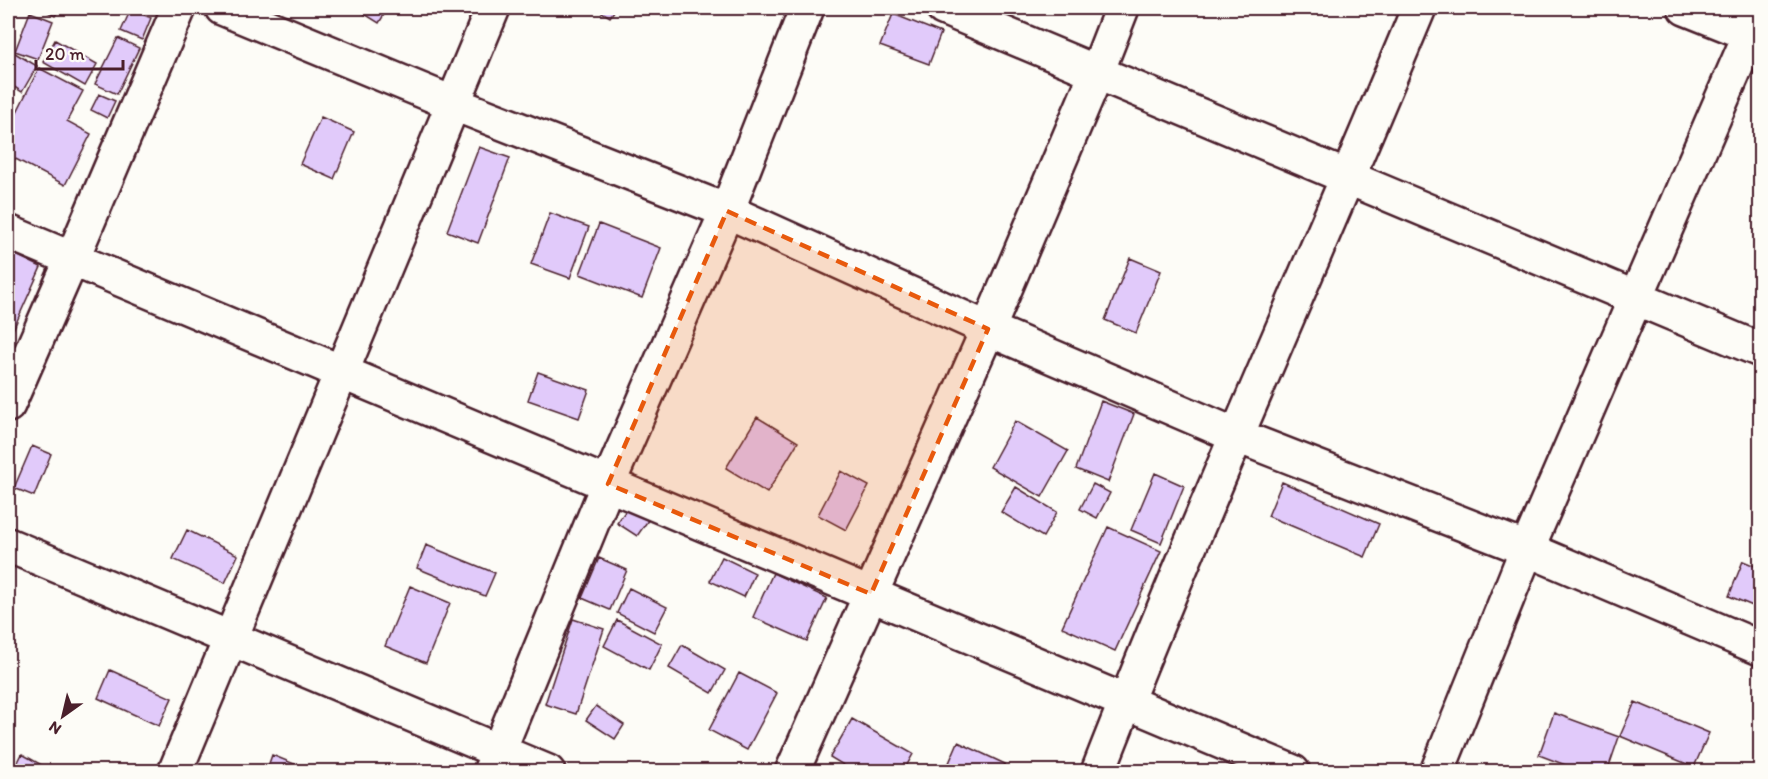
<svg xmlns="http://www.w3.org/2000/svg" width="1768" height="779" font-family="Itim,sans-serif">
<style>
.building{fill:#e1cafa;stroke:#4a1f2b;stroke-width:1.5}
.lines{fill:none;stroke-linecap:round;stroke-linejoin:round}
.minor-casing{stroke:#4a1f2b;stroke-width:38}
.minor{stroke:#fdfcf7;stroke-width:33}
.marked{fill:#e8590c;fill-opacity:0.2;stroke:#e8590c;stroke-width:4.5;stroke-dasharray:12 8;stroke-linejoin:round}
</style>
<rect width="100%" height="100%" fill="#fdfcf7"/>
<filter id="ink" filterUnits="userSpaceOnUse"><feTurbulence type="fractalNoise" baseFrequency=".0167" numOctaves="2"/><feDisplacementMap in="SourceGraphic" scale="12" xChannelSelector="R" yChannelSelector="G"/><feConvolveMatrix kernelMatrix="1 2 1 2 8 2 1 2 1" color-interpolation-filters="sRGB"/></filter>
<g filter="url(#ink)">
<path class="building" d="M 41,8 L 60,8 L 55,16 Z
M 355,8 L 388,8 L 379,23 Z
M 448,8 L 464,8 L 458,15 Z
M 595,8 L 616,8 L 610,17 Z
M 131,9 L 151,18 L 142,40 L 121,31 Z
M 30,12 L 53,21 L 38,59 L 15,51 Z
M 893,14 L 941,33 L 929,64 L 880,46 Z
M 118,38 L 139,48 L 117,94 L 95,84 Z
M 55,40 L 97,64 L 85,86 L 43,62 Z
M 8,49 L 37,66 L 22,92 L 8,83 Z
M 39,68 L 83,91 L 67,121 L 91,134 L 65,185 L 8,155 L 8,130 Z
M 99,94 L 115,101 L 107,118 L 91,110 Z
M 321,117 L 354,132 L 334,179 L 300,164 Z
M 479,147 L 510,158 L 478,243 L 447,231 Z
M 550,213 L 589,227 L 570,278 L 531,264 Z
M 599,224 L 661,248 L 642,298 L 580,274 Z
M 8,251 L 41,267 L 8,341 Z
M 1130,258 L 1161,271 L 1136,333 L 1105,320 Z
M 538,372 L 589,390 L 579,418 L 528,400 Z
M 1101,401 L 1134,414 L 1108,482 L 1076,469 Z
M 757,417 L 798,442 L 767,493 L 726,468 Z
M 1015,421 L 1068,451 L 1042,497 L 990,467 Z
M 32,446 L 51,454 L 34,496 L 14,488 Z
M 841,471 L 869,486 L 846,530 L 818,515 Z
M 1155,473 L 1184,486 L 1161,543 L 1131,530 Z
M 1282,482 L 1379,524 L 1365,557 L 1268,516 Z
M 1093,484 L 1110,493 L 1097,518 L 1080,509 Z
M 1016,487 L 1057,512 L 1043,537 L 1001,512 Z
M 629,506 L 649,519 L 637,536 L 617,523 Z
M 1108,527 L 1161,551 L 1115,651 L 1062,627 Z
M 187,530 L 238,555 L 225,583 L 173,559 Z
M 426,545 L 495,573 L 485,596 L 417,568 Z
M 722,557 L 755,573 L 744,597 L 710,581 Z
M 599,558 L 627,570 L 610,610 L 582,598 Z
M 1743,561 L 1760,568 L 1760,609 L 1729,596 Z
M 773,573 L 827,598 L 807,641 L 753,617 Z
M 410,586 L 450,603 L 426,663 L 385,646 Z
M 629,588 L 667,607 L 654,632 L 617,613 Z
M 573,619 L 604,629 L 576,714 L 545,704 Z
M 617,620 L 662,644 L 649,670 L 604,646 Z
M 682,645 L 725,670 L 712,693 L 669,668 Z
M 110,670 L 172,698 L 159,726 L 98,698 Z
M 739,673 L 777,693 L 747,750 L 709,730 Z
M 1635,702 L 1709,733 L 1694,767 L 1620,736 Z
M 596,706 L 624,725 L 615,739 L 586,720 Z
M 1554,713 L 1619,737 L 1607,772 L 1584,772 L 1539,755 Z
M 852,719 L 913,754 L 903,772 L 855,772 L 830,757 Z
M 958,742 L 1005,764 L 1002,772 L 968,772 L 949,763 Z
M 22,754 L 54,772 L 13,772 Z
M 272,755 L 314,772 L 266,772 Z
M 833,766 L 843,772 L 830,772 Z"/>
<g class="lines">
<defs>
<path id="minor" d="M 222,8 L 452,103 L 727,211 L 988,329 L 1235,435 L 1527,549 L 1760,648
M 943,8 L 1760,350
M 1685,8 L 1760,38
M 8,232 L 1293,772
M 8,405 L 72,259 L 179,8
M 8,545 L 548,772
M 175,772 L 493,8
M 490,772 L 608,484 L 727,211 L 807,8
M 792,772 L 988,329 L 1097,72 L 1122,8
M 1098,772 C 1199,514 1313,263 1419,8
M 1437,772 L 1527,549 L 1760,11"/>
</defs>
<use href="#minor" class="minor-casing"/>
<use href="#minor" class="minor"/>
</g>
</g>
<path class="marked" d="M 727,211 L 988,329 L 871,594 L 608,484 Z"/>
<rect width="1768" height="779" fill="none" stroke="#fdfcf7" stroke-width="30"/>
<rect x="15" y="15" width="1738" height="749" fill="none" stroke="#4a1f2b" stroke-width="2" filter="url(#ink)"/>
<g transform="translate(63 716) rotate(214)" stroke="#fdfcf7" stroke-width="4.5" paint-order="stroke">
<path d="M0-4.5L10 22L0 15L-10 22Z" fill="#4a1f2b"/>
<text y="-9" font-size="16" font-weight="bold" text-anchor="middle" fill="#4a1f2b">N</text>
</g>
<path d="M36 60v9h87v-9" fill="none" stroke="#4a1f2b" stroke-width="3"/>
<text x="45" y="60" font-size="18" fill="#4a1f2b" stroke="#fdfcf7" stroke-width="4.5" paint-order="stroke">20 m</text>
</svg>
